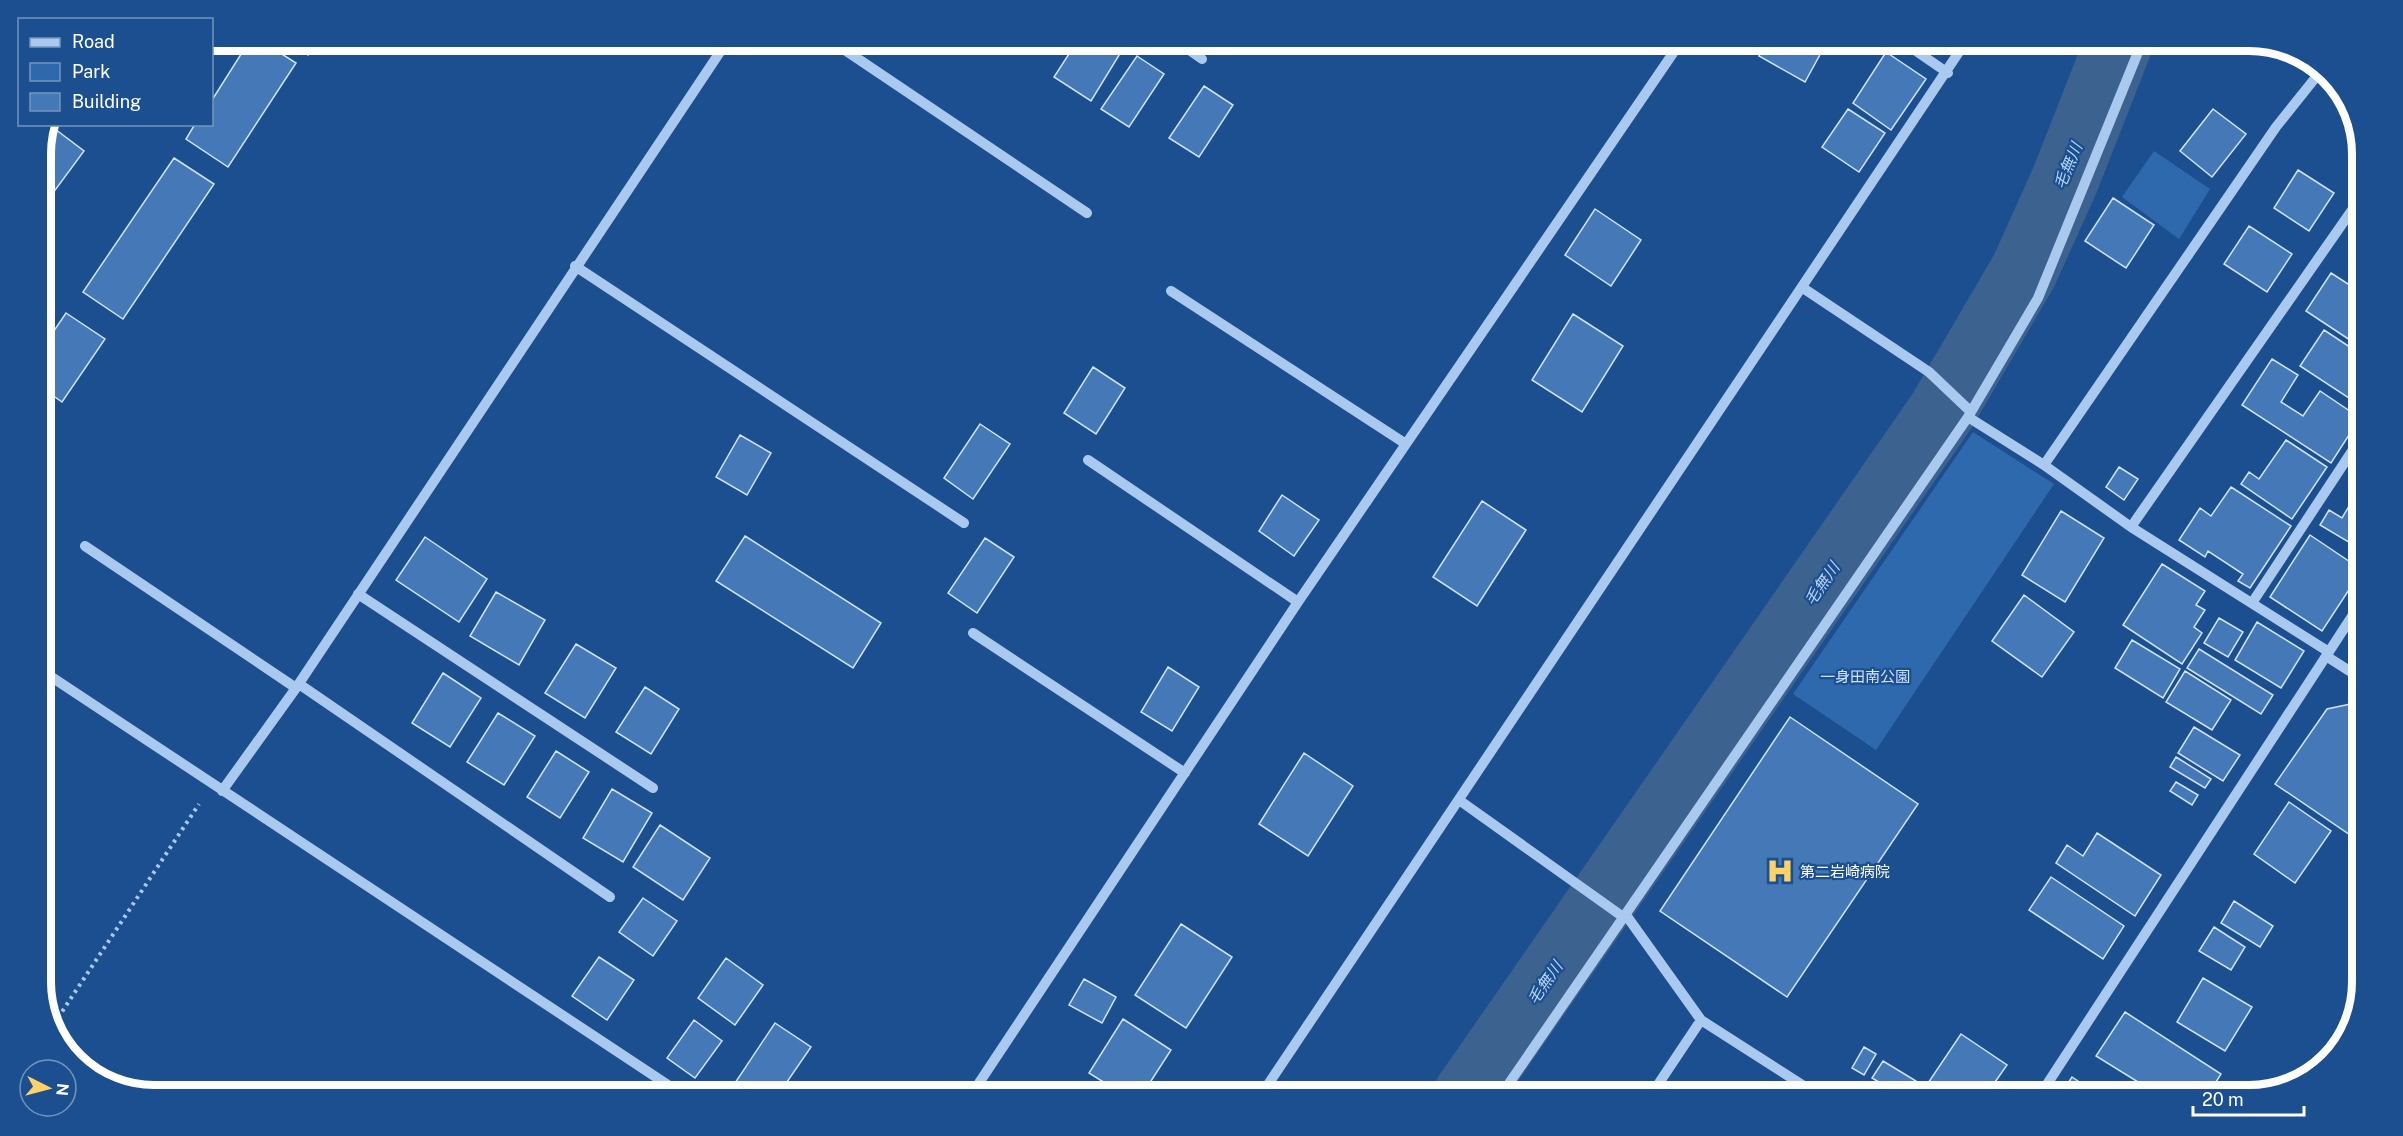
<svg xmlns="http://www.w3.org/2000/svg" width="2403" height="1136" font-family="'Public Sans','Noto Sans JP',sans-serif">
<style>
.green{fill:#2e69ad}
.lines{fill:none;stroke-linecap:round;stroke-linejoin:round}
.river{stroke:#3c6290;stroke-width:68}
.building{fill:#4478b7;stroke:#cfe3fa;stroke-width:1.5}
.path{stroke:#a9c9ee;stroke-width:4;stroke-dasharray:3 4.5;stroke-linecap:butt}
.minor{stroke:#a9c9ee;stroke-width:10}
.labels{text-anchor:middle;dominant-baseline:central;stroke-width:4.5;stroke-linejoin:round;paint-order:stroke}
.park-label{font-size:15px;fill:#cfe3fa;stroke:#1b4f8f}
.poi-label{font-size:15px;fill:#fff;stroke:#1b4f8f;text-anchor:start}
.water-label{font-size:16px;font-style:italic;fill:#b5d3f5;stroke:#1b4f8f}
.rim{fill:none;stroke:#fff;stroke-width:8}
</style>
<rect width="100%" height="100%" fill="#1b4f8f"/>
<path class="green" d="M 2154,151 L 2210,189 L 2179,239 L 2122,197 Z
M 1973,432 L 2054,484 L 1876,750 L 1793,694 Z"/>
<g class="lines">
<path class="river" d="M 1467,1095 L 1942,411 L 2024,271 L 2065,180 L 2120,40"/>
</g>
<path class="building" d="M 250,40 L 260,40 L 296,63 L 228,167 L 186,139 L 195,124 L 212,124 L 212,100 Z
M 284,40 L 317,40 L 308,55 Z
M 1078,40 L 1103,40 L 1121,52 L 1091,101 L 1054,77 Z
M 1254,40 L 1276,40 L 1269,51 Z
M 1768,40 L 1828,40 L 1805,82 L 1759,56 Z
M 1886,52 L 1926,79 L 1891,130 L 1853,103 Z
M 1137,56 L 1164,74 L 1129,127 L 1101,109 Z
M 1204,86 L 1233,105 L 1199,157 L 1169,138 Z
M 1848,109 L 1885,133 L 1859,172 L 1822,147 Z
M 2213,109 L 2246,134 L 2212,177 L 2180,151 Z
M 51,126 L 84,151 L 53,193 L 41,183 L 41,147 Z
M 174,158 L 214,184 L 123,319 L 83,292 Z
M 2298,170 L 2334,193 L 2309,231 L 2274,208 Z
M 2113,198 L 2154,225 L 2126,268 L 2085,241 Z
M 1595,209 L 1641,240 L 1611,286 L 1565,255 Z
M 2249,226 L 2292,254 L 2267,292 L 2224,264 Z
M 2331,273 L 2362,293 L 2362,348 L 2306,311 Z
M 41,280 L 50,287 L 41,301 Z
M 66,313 L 105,339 L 62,402 L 41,387 L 41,350 Z
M 1573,314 L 1623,346 L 1582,412 L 1532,380 Z
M 2324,330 L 2362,355 L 2361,406 L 2300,366 Z
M 2272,359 L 2298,375 L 2281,402 L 2303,416 L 2320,391 L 2360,418 L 2331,463 L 2242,405 Z
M 1093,367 L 1125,388 L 1096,434 L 1064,413 Z
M 41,424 L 52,432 L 41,450 Z
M 980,424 L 1010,444 L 973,499 L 944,478 Z
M 740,435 L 771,453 L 747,495 L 716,477 Z
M 2286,440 L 2327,467 L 2292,519 L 2241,484 L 2249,472 L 2259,479 Z
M 2362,453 L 2362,482 L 2349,472 Z
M 2119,467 L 2138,479 L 2124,500 L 2106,487 Z
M 2361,486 L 2362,487 L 2362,550 L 2320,525 L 2329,510 L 2342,518 Z
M 2231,487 L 2291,526 L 2250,588 L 2238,581 L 2243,574 L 2208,551 L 2205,557 L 2179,540 L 2200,508 L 2211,516 Z
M 1282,495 L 1319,520 L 1294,556 L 1259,531 Z
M 1482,501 L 1526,530 L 1477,606 L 1433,577 Z
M 2061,511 L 2104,538 L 2065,602 L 2022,575 Z
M 2310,535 L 2362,570 L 2322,631 L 2270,597 Z
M 745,536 L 881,623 L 853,668 L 716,581 Z
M 425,537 L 487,579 L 459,622 L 396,580 Z
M 985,538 L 1014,557 L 977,613 L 948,593 Z
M 2162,564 L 2205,591 L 2196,605 L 2205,610 L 2194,627 L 2202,633 L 2182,664 L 2123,625 Z
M 496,592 L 545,620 L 519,665 L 470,636 Z
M 2024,595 L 2074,632 L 2042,677 L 1992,641 Z
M 2219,618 L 2243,632 L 2228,657 L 2204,643 Z
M 2257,622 L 2304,651 L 2281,688 L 2235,660 Z
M 2362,634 L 2362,656 L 2353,649 Z
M 2132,640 L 2180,669 L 2163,698 L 2115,668 Z
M 576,644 L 616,668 L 585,718 L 545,693 Z
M 2199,649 L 2273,695 L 2261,714 L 2187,668 Z
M 1168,667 L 1199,687 L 1172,731 L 1141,712 Z
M 2185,671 L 2231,700 L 2212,730 L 2166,702 Z
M 443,673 L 481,698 L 450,747 L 412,723 Z
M 645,687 L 679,709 L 651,754 L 616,732 Z
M 2355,703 L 2362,707 L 2362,843 L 2275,784 L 2327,709 Z
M 498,713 L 535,736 L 504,785 L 467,762 Z
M 1790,717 L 1918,804 L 1787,997 L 1660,911 Z
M 2194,727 L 2240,755 L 2223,781 L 2178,753 Z
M 556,751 L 589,772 L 560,818 L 527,797 Z
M 1304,753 L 1353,786 L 1308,856 L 1259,824 Z
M 2176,757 L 2211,779 L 2205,788 L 2170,767 Z
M 2176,782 L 2198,795 L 2192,805 L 2170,791 Z
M 612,789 L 652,813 L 623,862 L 583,838 Z
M 2289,802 L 2331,831 L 2295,883 L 2254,854 Z
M 660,825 L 710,858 L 683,900 L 633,867 Z
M 2097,833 L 2161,875 L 2135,916 L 2056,863 L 2067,845 L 2083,856 Z
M 2051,877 L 2124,926 L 2103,959 L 2029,910 Z
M 643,898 L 677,921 L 653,956 L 619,932 Z
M 2234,901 L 2273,926 L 2260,947 L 2221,923 Z
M 1181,924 L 1232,957 L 1186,1028 L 1135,995 Z
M 2214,927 L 2245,947 L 2231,970 L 2199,951 Z
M 599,957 L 634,980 L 607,1020 L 572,996 Z
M 726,958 L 763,985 L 735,1025 L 698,998 Z
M 2203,978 L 2252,1007 L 2225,1051 L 2177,1022 Z
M 1084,979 L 1116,997 L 1102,1023 L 1069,1005 Z
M 2125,1012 L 2221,1074 L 2211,1090 L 2204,1086 L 2198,1095 L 2184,1095 L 2179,1092 L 2177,1095 L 2159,1095 L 2096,1056 Z
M 1123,1019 L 1171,1050 L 1142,1095 L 1124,1095 L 1089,1073 Z
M 694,1020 L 722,1041 L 695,1078 L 667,1058 Z
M 775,1023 L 811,1047 L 778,1095 L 754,1095 L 735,1083 Z
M 1961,1034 L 2007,1065 L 1986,1095 L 1920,1095 Z
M 1864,1047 L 1876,1054 L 1864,1075 L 1852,1068 Z
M 1883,1061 L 1916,1081 L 1907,1095 L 1901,1095 L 1872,1078 Z
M 2072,1077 L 2099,1095 L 2060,1095 Z
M 1869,1083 L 1888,1095 L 1862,1095 Z"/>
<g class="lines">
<path class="path" d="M 54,1024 L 199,804"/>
<path class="minor" d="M 830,40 L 1087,213
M 1175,40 L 1202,59
M 1900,40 L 1948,73
M 2080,40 L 2091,47 L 2094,40
M 575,266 L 964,523
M 1803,288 L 1929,372 L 1968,409
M 1171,291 L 1406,444
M 1968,417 L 2044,465 L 2131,527 L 2329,652
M 1088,460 L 1298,602
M 2044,465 L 2276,127 L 2320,72
M 2131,527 L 2352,210
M 85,546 L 296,688
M 358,594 L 653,788
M 2252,603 L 2362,436
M 973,633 L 1185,773
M 2326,656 L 2362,679
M 41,670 L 683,1095
M 299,684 L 610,897
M 222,791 L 296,688 L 728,40
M 1459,800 L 1619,914
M 1626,915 L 1701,1020 L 1818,1095
M 971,1095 L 1298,602 L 1682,40
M 1261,1095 L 1967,40
M 1501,1095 L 1968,417 L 2038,298 L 2143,40
M 1651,1095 L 1701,1020
M 2040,1095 L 2362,601"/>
</g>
<defs>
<symbol id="hospital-bare" viewBox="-9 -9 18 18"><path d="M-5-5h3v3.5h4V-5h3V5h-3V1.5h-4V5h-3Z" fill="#ffd166" stroke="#1b4f8f" stroke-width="2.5" paint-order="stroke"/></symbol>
</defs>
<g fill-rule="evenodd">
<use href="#hospital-bare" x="1761" y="852" width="38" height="38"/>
</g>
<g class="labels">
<g class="park-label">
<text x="1865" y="676">一身田南公園</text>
</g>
<g class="poi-label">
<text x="1800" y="871">第二岩崎病院</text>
</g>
<g class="water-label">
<text transform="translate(2068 166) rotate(-67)">毛無川</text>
<text transform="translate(1822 584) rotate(-55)">毛無川</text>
<text transform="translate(1545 983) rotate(-55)">毛無川</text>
</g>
</g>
<path d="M0 0H2403V1136H0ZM154 51H2249A103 103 0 0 1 2352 154V982A103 103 0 0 1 2249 1085H154A103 103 0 0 1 51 982V154A103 103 0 0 1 154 51Z" fill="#1b4f8f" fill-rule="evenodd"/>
<path class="rim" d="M154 51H2249A103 103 0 0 1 2352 154V982A103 103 0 0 1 2249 1085H154A103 103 0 0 1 51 982V154A103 103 0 0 1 154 51Z"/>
<rect x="18" y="18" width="195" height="108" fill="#1b4f8f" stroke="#7695bc" stroke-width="1.5"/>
<rect x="30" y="38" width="30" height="9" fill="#a9c9ee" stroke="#7695bc" stroke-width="1.5"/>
<text x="72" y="48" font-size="18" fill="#ffffff">Road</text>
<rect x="30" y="63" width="30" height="18" fill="#2e69ad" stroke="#7695bc" stroke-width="1.5"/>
<text x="72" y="78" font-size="18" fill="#ffffff">Park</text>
<rect x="30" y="93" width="30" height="18" fill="#4478b7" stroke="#7695bc" stroke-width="1.5"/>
<text x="72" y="108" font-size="18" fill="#ffffff">Building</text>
<g transform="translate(48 1088) rotate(96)"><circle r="28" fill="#1b4f8f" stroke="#7695bc" stroke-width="1.5"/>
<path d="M0-4.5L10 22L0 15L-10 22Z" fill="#ffd166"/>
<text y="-9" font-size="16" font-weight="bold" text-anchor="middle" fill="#ffffff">N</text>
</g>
<path d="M2193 1106v9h111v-9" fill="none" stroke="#ffffff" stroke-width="3"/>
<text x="2202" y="1106" font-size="18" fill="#ffffff" stroke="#1b4f8f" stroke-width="4.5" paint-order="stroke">20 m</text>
</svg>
